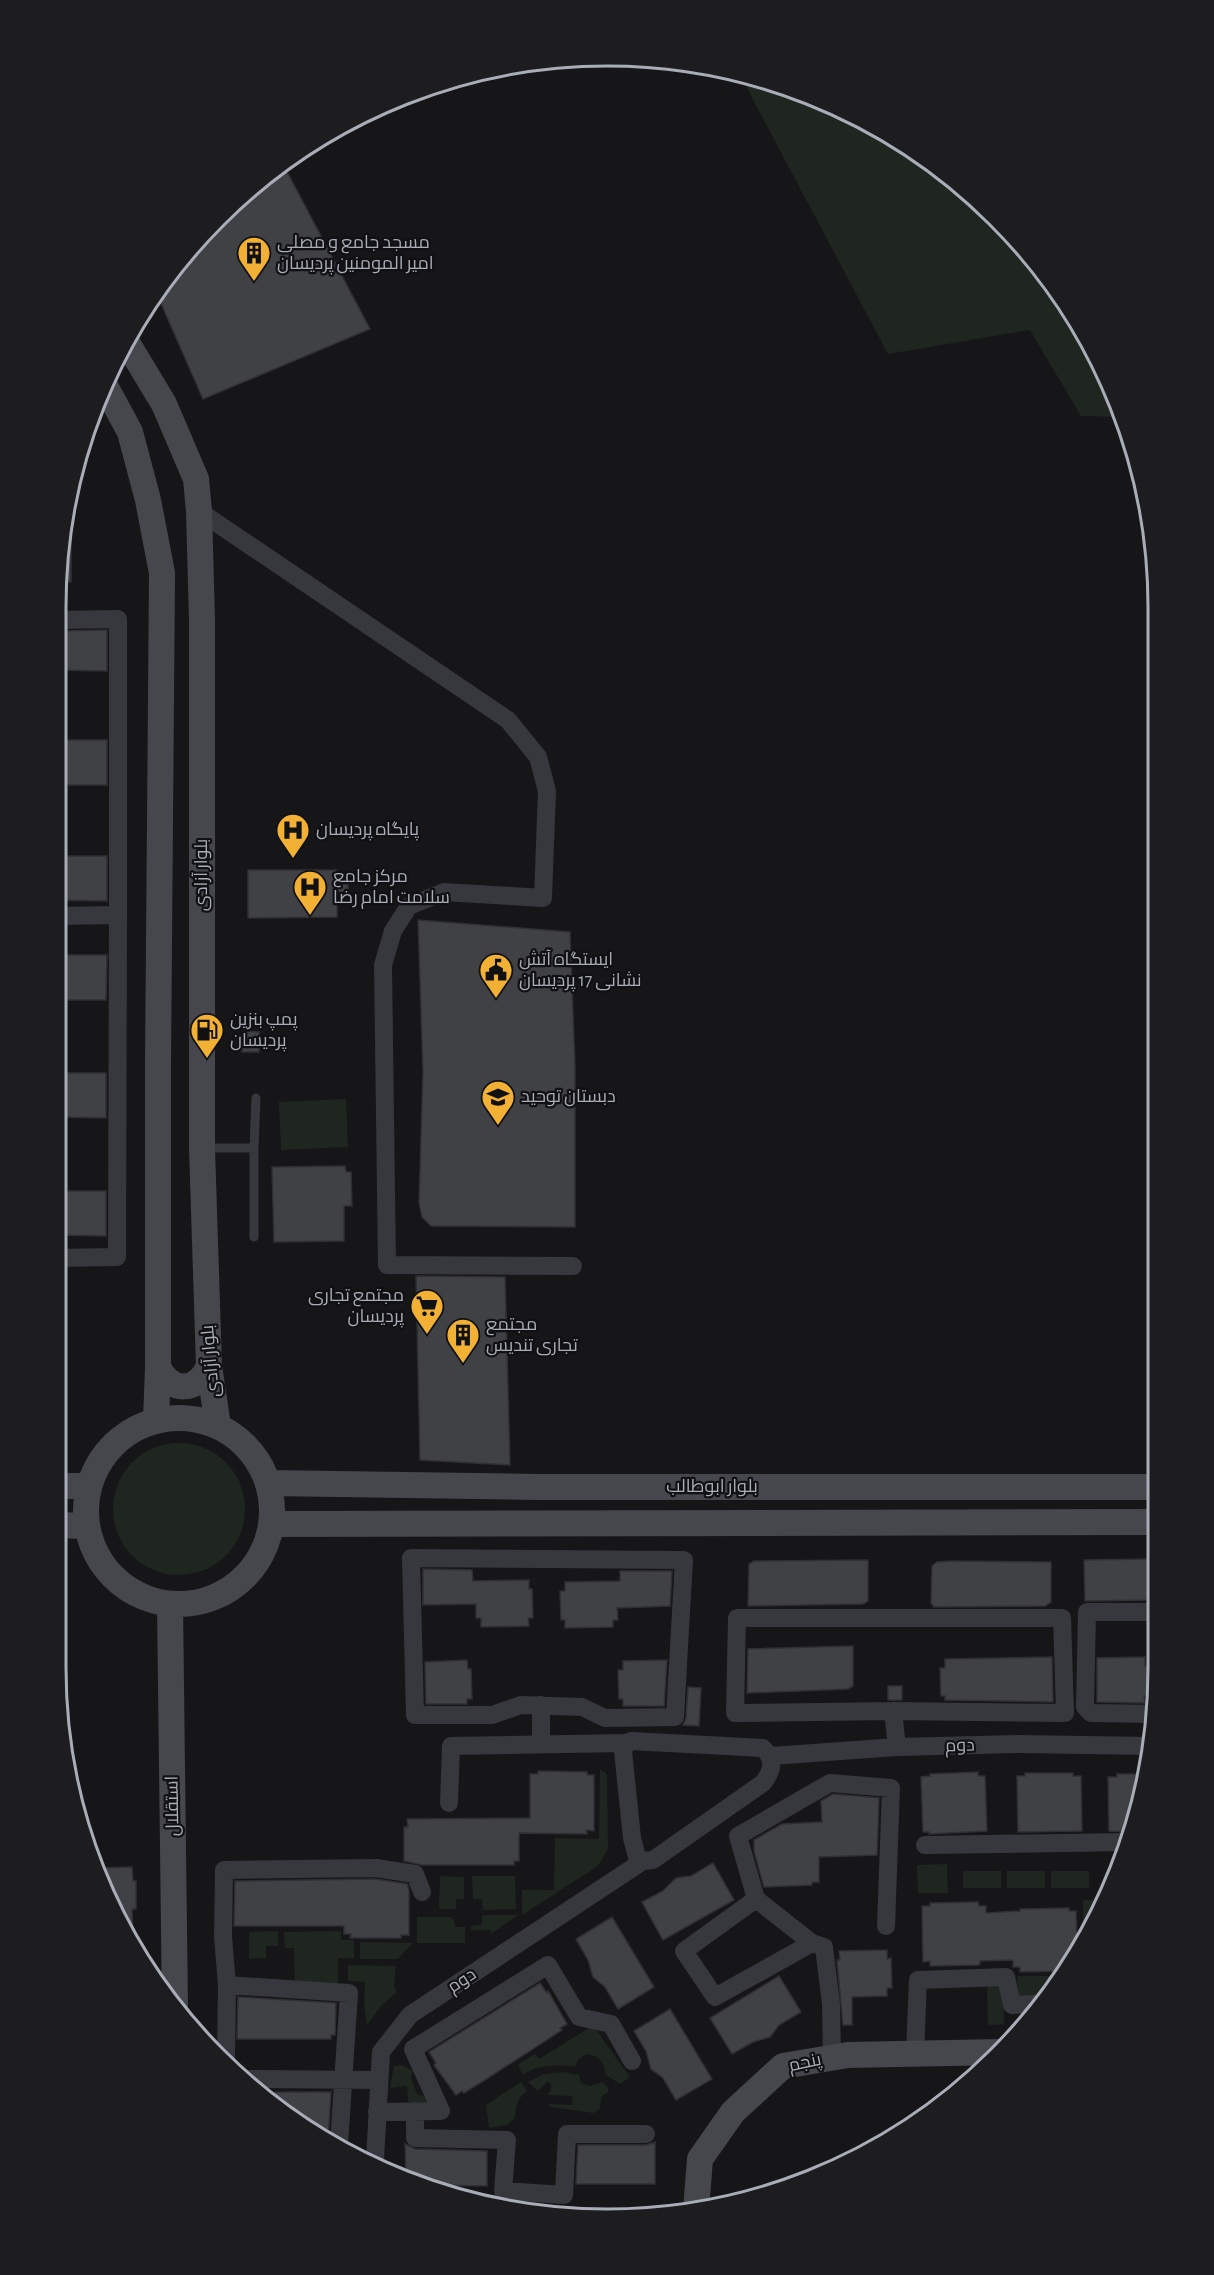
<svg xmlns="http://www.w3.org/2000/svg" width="1214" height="2275" font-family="'Alegreya Sans',Cairo,sans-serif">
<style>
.green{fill:#1e261f}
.building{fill:#404145;stroke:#303034;stroke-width:1.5}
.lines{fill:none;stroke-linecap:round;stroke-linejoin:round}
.lane{stroke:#37383d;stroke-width:9}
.street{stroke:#37383d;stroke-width:18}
.secondary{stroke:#45474d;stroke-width:26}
.labels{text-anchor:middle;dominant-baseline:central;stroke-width:4.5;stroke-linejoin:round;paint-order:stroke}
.poi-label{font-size:18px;fill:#a8adb8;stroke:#111113;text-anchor:start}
.street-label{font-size:18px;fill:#a8adb8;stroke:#111113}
.rim{fill:none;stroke:#a8adb8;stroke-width:3}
</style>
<rect width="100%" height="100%" fill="#161618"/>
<path class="green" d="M 739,73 L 750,74 L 851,113 L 970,192 L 1045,272 L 1117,396 L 1122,417 L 1081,416 L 1030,330 L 888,354 Z
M 346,1099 L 348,1147 L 281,1150 L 279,1102 Z
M113 1509a66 66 0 1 1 132 0a66 66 0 1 1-132 0Z
M 600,1769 L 607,1774 L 608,1849 L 598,1866 L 522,1915 L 522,1890 L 554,1890 L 555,1838 L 599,1839 Z
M 947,1864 L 948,1893 L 918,1893 L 917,1865 Z
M 963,1871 L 1001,1871 L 1001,1888 L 963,1888 Z
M 1007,1871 L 1045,1871 L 1045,1888 L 1007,1888 Z
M 1051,1871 L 1089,1871 L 1089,1888 L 1051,1888 Z
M 440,1876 L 464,1877 L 464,1899 L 456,1899 L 456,1909 L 439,1909 Z
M 472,1876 L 515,1876 L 516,1909 L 483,1910 L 482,1899 L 473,1899 Z
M 1083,1900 L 1096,1900 L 1096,1920 L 1083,1938 Z
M 482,1915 L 518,1915 L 491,1934 L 490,1930 L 471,1930 L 471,1926 L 482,1924 Z
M 417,1917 L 452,1917 L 452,1919 L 454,1919 L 455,1927 L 465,1927 L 465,1943 L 417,1943 Z
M 278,1931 L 278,1946 L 266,1946 L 266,1958 L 249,1959 L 249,1932 Z
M 341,1931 L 341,1940 L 354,1940 L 354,1958 L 338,1958 L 338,1987 L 295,1987 L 294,1948 L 285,1948 L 284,1932 Z
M 360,1942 L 413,1943 L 398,1959 L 360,1959 Z
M 348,1965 L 396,1966 L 394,1986 L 397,1992 L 380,2007 L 367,2025 L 364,2005 L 365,1982 L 348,1981 Z
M 1017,1976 L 1056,1976 L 1039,2000 L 1018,2000 Z
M 987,1985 L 1003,1987 L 1004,2024 L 988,2025 Z
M 589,2028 L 596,2030 L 630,2077 L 620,2084 L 606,2075 C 604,2063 600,2056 587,2054 L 579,2058 L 575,2066 C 557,2065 539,2064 523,2075 L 518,2064 L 535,2054 L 539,2059 Z
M 402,2065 L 413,2071 L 411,2078 L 417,2094 L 424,2096 L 427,2102 L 408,2102 L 407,2086 L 390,2088 L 394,2066 Z
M 564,2072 L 579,2075 L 581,2083 L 590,2086 L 603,2082 L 608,2088 L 608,2092 L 601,2097 L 600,2109 L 594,2113 L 550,2107 L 549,2104 L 573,2105 L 572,2096 L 547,2095 L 551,2090 L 551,2084 L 547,2082 L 538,2091 L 528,2082 L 544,2074 Z
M 521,2082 L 527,2091 C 517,2098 516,2106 515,2118 L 507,2125 L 489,2128 L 486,2105 Z"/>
<path class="building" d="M 283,164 L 370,329 L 203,399 L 156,292 L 170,271 L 244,192 Z
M 63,533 L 71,533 L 71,582 L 57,583 Z
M 107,630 L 107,671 L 57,670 L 57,631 Z
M 56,740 L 107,740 L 107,785 L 56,785 Z
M 56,856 L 107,856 L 107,901 L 56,900 Z
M 248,870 L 337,870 L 337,878 L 348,878 L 348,892 L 337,892 L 337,917 L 248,918 Z
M 418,920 L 570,932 L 575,1067 L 575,1227 L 431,1226 L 422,1217 L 419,1203 L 423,1072 Z
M 56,955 L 107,955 L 106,1000 L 56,1000 Z
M 243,1031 L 259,1032 L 259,1052 L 242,1052 Z
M 56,1073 L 106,1073 L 106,1118 L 56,1117 Z
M 345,1166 L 346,1172 L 351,1172 L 352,1206 L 344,1206 L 344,1241 L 274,1242 L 272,1167 Z
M 56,1191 L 106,1191 L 106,1236 L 57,1235 Z
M 416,1276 L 505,1277 L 510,1465 L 420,1460 Z
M 1149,1559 L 1149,1600 L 1085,1601 L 1084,1560 Z
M 868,1560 L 868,1601 L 863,1604 L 748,1606 L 749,1564 L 754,1561 Z
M 953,1561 L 1051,1562 L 1051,1602 L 1045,1606 L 934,1607 L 931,1603 L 932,1566 L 937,1562 Z
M 423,1569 L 472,1570 L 473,1581 L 529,1580 L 529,1589 L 532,1589 L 533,1618 L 528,1618 L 529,1626 L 481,1627 L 481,1618 L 476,1618 L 476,1604 L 423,1605 Z
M 620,1571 L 672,1571 L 670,1606 L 617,1608 L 618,1620 L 613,1620 L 613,1627 L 565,1628 L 565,1620 L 561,1620 L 560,1591 L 565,1591 L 565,1582 L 620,1581 Z
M 853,1646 L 853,1686 L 848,1689 L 747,1693 L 748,1649 Z
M 1052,1657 L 1053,1702 L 945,1700 L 945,1696 L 941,1696 L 940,1668 L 945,1668 L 945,1659 Z
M 1145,1657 L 1145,1666 L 1149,1666 L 1149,1696 L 1144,1696 L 1145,1703 L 1097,1702 L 1097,1658 Z
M 467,1660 L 468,1669 L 471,1669 L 472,1699 L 467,1699 L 467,1704 L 426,1704 L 425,1662 Z
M 667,1660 L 664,1706 L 623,1706 L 623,1699 L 619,1699 L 618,1670 L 623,1670 L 623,1661 Z
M 888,1686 L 902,1686 L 902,1700 L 888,1700 Z
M 688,1687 L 701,1688 L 699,1726 L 683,1725 L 686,1718 Z
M 538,1771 L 587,1772 L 587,1775 L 594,1775 L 594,1831 L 586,1830 L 587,1834 L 519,1833 L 519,1861 L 514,1861 L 514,1865 L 422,1865 L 404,1861 L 404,1827 L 408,1827 L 407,1819 L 530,1818 L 530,1774 L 538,1774 Z
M 978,1772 L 978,1776 L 985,1776 L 987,1831 L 929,1834 L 929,1832 L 923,1832 L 921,1777 L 930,1776 L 930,1774 Z
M 1025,1773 L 1073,1773 L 1073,1776 L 1081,1776 L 1082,1831 L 1018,1832 L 1017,1776 L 1025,1776 Z
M 1117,1774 L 1146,1774 L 1140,1810 L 1132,1832 L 1109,1831 L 1108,1777 L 1117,1777 Z
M 833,1794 L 879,1798 L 877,1855 L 819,1857 L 819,1882 L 812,1882 L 812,1885 L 764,1887 L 754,1851 L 754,1840 L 782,1824 L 822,1822 L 821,1801 Z
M 713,1863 L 734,1900 L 663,1940 L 642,1902 L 663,1891 L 676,1878 L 691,1876 Z
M 132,1867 L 133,1881 L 136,1881 L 136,1909 L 132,1909 L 133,1935 L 97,1868 Z
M 375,1879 L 407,1884 L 409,1890 L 409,1935 L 401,1935 L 401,1938 L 350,1938 L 351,1934 L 344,1934 L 344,1926 L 234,1926 L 235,1881 Z
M 978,1902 L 979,1906 L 986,1906 L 986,1913 L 1020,1911 L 1020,1909 L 1069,1908 L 1069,1911 L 1076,1911 L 1077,1946 L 1060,1971 L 1020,1972 L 1020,1967 L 1013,1967 L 1013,1960 L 980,1961 L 980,1964 L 978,1965 L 930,1966 L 930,1961 L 923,1962 L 922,1906 L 930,1906 L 930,1903 Z
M 612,1917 L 654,1987 L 618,2009 L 605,1987 L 593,1977 L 588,1960 L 576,1939 Z
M 887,1950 L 887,1959 L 891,1958 L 892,1988 L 887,1988 L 887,1996 L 852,1997 L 852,2025 L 843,2025 L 837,1960 L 840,1960 L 839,1951 Z
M 779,1976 L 801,2012 L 779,2025 L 770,2037 L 753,2042 L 732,2054 L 710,2018 Z
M 540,1983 L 546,1992 L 548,1991 L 567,2024 L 560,2028 L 562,2030 L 488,2078 L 464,2093 L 462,2091 L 456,2095 L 434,2065 L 436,2063 L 429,2052 Z
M 238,1997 L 336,2003 L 335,2035 L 331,2035 L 331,2039 L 237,2039 Z
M 670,2009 L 712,2079 L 676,2100 L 663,2078 L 651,2069 L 646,2051 L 634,2031 Z
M 284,2092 L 331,2092 L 328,2139 L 301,2127 L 264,2093 Z
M 655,2142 L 655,2184 L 576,2184 L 578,2145 L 646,2145 Z
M 405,2144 L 415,2149 L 487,2151 L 487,2186 L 430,2185 L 406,2174 Z"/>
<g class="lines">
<path class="lane" d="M 205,1148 L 254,1148 L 256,1098
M 254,1237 L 254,1148"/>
<path class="street" d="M 199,511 L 508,720 L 538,757 L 547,791 L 543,898 L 444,892 L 409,906 L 393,931 L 383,965 L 387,1265 L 573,1266
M 56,916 L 118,915 L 118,619 L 57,620
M 56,1258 L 117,1257 L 118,915
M 411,1558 L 684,1560 L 675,1717 L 605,1718 L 582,1707 L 521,1705 L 492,1715 L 415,1715 Z
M 737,1618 L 1062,1618 L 1065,1713 L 893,1711 L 735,1713 Z
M 893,1711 L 897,1747
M 1156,1714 L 1091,1713 L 1085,1707 L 1087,1612 L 1157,1612
M 631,1741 L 763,1748 C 775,1760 773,1770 763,1783 L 653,1860 L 643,1861 L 637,1857 L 632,1838 L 623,1751 L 626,1743 Z
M 541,1744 L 541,1705
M 771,1756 L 897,1747 L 1019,1744 L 1150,1746
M 449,1803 L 451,1746 L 626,1743
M 925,1845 L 1128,1842
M 756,1899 L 684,1951 L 715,1997 L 812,1943 L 824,1947 L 831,2004 L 832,2058
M 812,1943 L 756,1899 L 738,1836 L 830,1783 L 891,1788 L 886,1926
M 915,2054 L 918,1980 L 1006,1977 L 1012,2005 L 1035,2004
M 226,2057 L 227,1985
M 250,2079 L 379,2080
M 415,2111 L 415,2138 L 507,2140 L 503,2191 L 564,2195 L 567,2134 L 646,2134
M 377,2112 L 441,2111 L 413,2049 L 548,1965 L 579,2017 L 611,2024 L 632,2061
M 339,2144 L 349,1993 L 227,1985 L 223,1937 L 224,1870 L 376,1868 L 415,1874 L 422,1892
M 375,2160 L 381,2052 L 410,2015 L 643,1861"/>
<path class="secondary" d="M 126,341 L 164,404 L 196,479 L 199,511 L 202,620 L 202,1148 L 209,1366 L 218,1426
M 104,384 L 130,432 L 148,500 L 162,573 L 158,1066 L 158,1367 L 156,1421
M 158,1367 C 171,1393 197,1393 209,1366
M86 1511a93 93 0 1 1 186 0a93 93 0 1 1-186 0Z
M 268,1483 L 536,1487 L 1157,1487
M 56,1486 L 89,1486
M 272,1524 L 1157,1522
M 56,1525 L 87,1526
M 170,1604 L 175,2009
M 696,2210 L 700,2159 L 733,2112 L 783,2066 L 848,2055 L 1001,2052"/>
</g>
<defs>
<symbol id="building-pin" viewBox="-11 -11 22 30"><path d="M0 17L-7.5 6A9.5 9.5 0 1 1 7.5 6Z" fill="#f2b134" stroke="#111113"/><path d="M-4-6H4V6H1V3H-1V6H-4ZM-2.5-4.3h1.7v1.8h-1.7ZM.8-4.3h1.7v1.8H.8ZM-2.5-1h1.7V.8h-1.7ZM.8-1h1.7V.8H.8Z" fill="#111"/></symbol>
<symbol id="hospital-pin" viewBox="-11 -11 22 30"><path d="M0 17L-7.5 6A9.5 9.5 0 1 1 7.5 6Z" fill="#f2b134" stroke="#111113"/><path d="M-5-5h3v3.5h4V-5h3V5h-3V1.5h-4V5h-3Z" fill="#111"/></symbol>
<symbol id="civic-pin" viewBox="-11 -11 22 30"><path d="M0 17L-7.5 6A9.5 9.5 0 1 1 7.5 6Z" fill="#f2b134" stroke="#111113"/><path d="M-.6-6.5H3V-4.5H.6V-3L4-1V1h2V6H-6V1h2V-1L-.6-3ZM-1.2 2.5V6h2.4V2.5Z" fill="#111"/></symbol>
<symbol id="fuel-pin" viewBox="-11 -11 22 30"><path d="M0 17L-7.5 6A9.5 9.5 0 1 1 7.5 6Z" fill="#f2b134" stroke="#111113"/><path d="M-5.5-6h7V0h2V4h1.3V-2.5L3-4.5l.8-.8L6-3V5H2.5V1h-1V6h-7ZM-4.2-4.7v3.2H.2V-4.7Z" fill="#111"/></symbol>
<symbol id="school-pin" viewBox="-11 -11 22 30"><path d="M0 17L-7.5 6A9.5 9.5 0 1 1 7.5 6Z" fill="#f2b134" stroke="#111113"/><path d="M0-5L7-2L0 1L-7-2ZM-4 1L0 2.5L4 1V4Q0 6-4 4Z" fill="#111"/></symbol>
<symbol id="supermarket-pin" viewBox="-11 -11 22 30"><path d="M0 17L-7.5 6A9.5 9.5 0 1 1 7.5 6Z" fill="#f2b134" stroke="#111113"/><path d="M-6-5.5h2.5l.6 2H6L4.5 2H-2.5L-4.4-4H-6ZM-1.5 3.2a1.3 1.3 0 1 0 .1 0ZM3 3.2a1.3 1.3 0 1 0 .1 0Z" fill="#111"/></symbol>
</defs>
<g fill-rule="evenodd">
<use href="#building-pin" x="235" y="234" width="38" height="52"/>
<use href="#hospital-pin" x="274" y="811" width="38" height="52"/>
<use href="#hospital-pin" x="291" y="868" width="38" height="52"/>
<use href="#civic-pin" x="477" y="951" width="38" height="52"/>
<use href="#fuel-pin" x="188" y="1011" width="38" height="52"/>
<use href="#school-pin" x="479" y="1078" width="38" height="52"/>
<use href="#supermarket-pin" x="408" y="1287" width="38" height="52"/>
<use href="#building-pin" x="444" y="1316" width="38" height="52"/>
</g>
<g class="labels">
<g class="poi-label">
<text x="277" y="243">مسجد جامع و مصلی<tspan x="277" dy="21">امیر المومنین پردیسان</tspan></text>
<text x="316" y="830">پایگاه پردیسان</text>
<text x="333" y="877">مرکز جامع<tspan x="333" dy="21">سلامت امام رضا</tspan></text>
<text x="519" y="960">ایستگاه آتش<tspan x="519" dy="21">نشانی 17 پردیسان</tspan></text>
<text x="230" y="1020">پمپ بنزین<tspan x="230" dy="21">پردیسان</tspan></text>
<text x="521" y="1097">دبستان توحید</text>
<text x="404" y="1296" text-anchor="end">مجتمع تجاری<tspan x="404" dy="21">پردیسان</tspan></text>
<text x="486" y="1325">مجتمع<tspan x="486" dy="21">تجاری تندیس</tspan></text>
</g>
<g class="street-label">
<text transform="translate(202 875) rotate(-90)">بلوار آزادی</text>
<text transform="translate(211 1361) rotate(-95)">بلوار آزادی</text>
<text x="712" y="1487">بلوار ابوطالب</text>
<text transform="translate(960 1746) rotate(-2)">دوم</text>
<text transform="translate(173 1806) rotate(-91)">استقلال</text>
<text transform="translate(462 1981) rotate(-33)">دوم</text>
<text transform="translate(805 2063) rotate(-12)">پنجم</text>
</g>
</g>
<path d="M0 0H1214V2275H0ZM607 66H607A541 541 0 0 1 1148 607V1668A541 541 0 0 1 607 2209H607A541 541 0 0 1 66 1668V607A541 541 0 0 1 607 66Z" fill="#1d1d20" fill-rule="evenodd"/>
<path class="rim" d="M607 66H607A541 541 0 0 1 1148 607V1668A541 541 0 0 1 607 2209H607A541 541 0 0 1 66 1668V607A541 541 0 0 1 607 66Z"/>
</svg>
